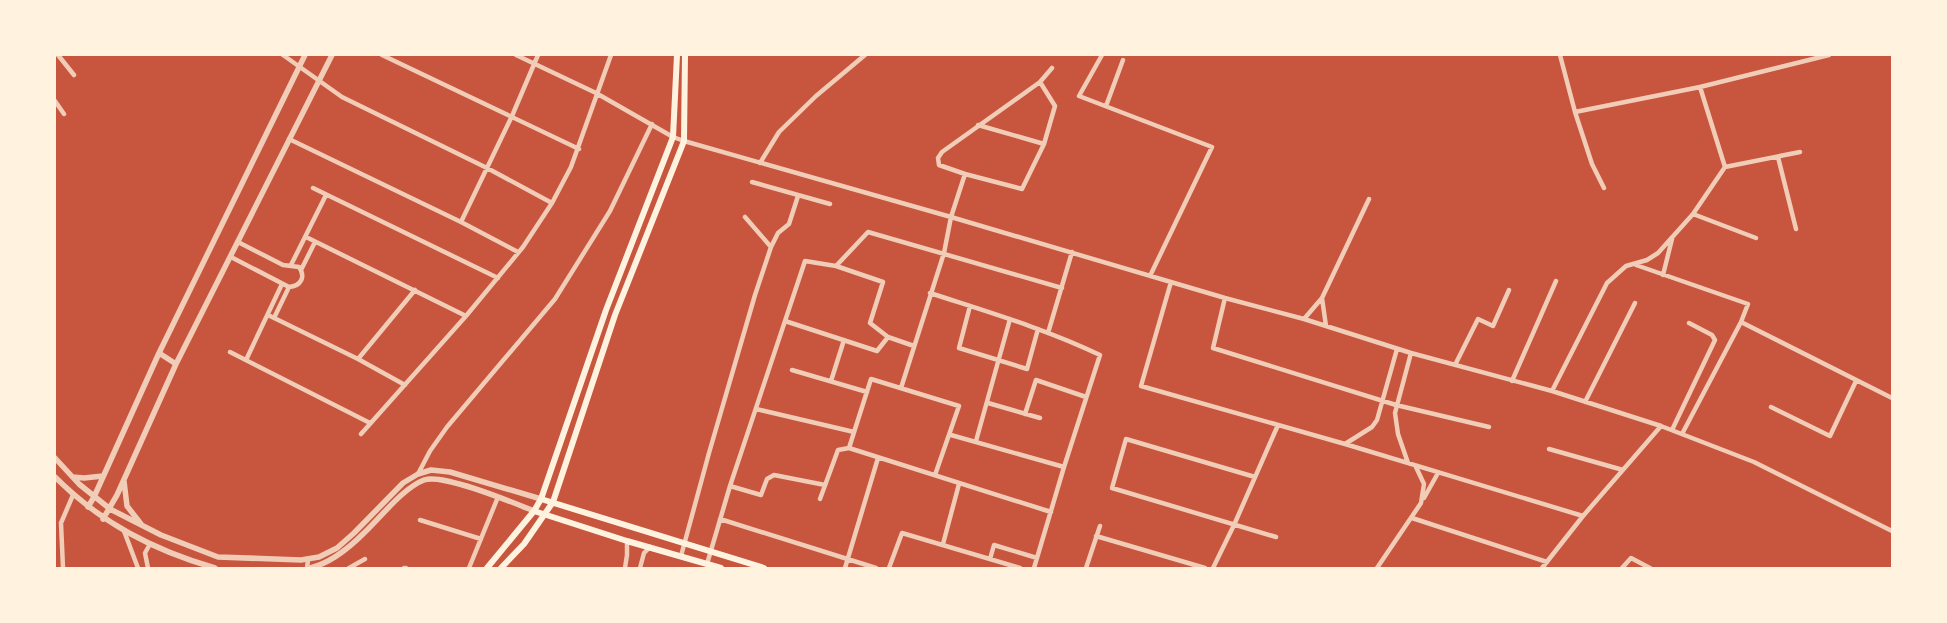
<svg xmlns="http://www.w3.org/2000/svg" width="1947" height="623" font-family="'Alegreya Sans',sans-serif">
<style>
.lines{fill:none;stroke-linecap:round;stroke-linejoin:round}
.minor{stroke:#f1ccb7;stroke-width:4.5}
.tertiary{stroke:#f1ccb7;stroke-width:5.5}
.secondary{stroke:#fff3e0;stroke-width:6}
</style>
<rect width="100%" height="100%" fill="#c8553d"/>
<g class="lines">
<path class="minor" d="M 58,55 L 74,75
M 283,55 L 342,97 L 487,168 L 552,203
M 382,55 L 579,149
M 516,55 L 596,93 L 673,137 L 684,141 L 951,217 L 1225,298 L 1304,319 L 1411,353 L 1552,391 L 1661,426 L 1754,462 L 1892,531
M 1102,55 L 1079,96 L 1212,147 L 1150,276
M 1560,55 L 1575,112 L 1700,87 L 1829,55
M 1040,82 L 1055,106 L 1044,144 L 1022,189 L 965,174 L 939,165 L 938,158 L 942,152 L 1040,82 L 1052,68
M 55,101 L 64,114
M 1106,106 L 1123,60
M 1575,112 L 1592,164 L 1604,188
M 978,125 L 1044,144
M 289,139 L 461,222 L 518,252
M 1778,157 L 1796,229
M 760,163 L 779,132 L 816,96 L 865,55
M 1725,167 L 1800,152
M 752,182 L 830,204
M 313,188 L 498,278
M 1693,214 L 1756,238
M 745,217 L 771,247
M 461,222 L 512,116 L 538,55
M 306,237 L 466,316
M 231,257 L 289,287 C 301,286 306,277 299,267 L 283,265 L 238,242
M 291,265 L 326,195
M 1636,265 L 1748,304 L 1741,322 L 1892,398
M 836,266 L 868,232 L 1062,288
M 301,270 L 315,242
M 1663,275 L 1672,239
M 1171,282 L 1141,386 L 1345,444 L 1583,516
M 930,293 C 988,312 1046,329 1100,355 L 1064,467 L 1034,568
M 1225,298 L 1213,348 L 1396,405 L 1489,427
M 1322,298 L 1326,326
M 970,306 L 959,348 L 1027,369 L 1038,329
M 268,315 L 358,359 L 405,385
M 274,318 L 289,287
M 1304,319 L 1322,298 L 1369,199
M 785,321 L 877,351 L 888,337 L 914,346
M 1048,333 L 1072,252
M 230,352 L 370,423
M 358,359 L 415,290
M 246,360 L 282,284
M 1455,365 L 1478,319 L 1493,326 L 1509,290
M 792,370 L 867,392
M 831,381 L 844,340
M 1512,381 L 1556,281
M 901,388 L 944,253 L 951,217 L 965,174
M 1552,391 L 1607,283 L 1626,266 L 1647,260 L 1658,253 L 1693,214 L 1725,167 L 1700,87
M 1585,402 L 1635,303
M 988,403 L 1040,418
M 1771,407 L 1830,436 L 1856,381
M 756,409 L 854,432
M 1025,414 L 1036,380 L 1086,397
M 1672,430 L 1715,340 L 1712,335 L 1689,323
M 361,434 L 466,316 L 523,247 L 552,203 L 571,167 L 611,55
M 1682,434 L 1741,322
M 951,435 L 1064,467
M 976,441 L 1010,319
M 1345,444 L 1372,427 L 1377,420 L 1397,349
M 849,448 L 871,379 L 959,406 L 935,475
M 849,448 L 1051,512
M 1549,449 L 1623,470
M 1408,463 L 1398,434 L 1395,413 L 1411,353
M 418,474 L 430,451 L 447,427 L 555,299 L 610,211 L 652,124
M 1255,477 L 1126,439 L 1112,488 L 1276,537
M 730,486 L 761,495 L 767,479 L 774,475 L 825,485
M 1424,498 L 1438,473
M 820,499 L 838,450 L 849,448
M 1412,518 L 1547,562
M 720,519 L 876,568
M 420,520 L 481,539
M 124,531 L 138,568
M 1096,536 L 1205,568
M 943,544 L 959,484
M 681,556 L 709,453 L 755,295 L 771,247 L 778,233 L 789,224 L 798,196
M 990,559 L 994,545 L 1037,558
M 707,564 L 730,486 L 805,261 L 836,266 L 883,282 L 870,323 L 888,337
M 63,568 L 61,523 L 73,495
M 148,568 L 145,553 L 150,544
M 307,568 L 308,560
M 349,568 L 365,559
M 404,568 L 406,568
M 469,568 L 498,497
M 625,568 L 627,555 L 627,541
M 640,568 L 644,553 L 650,547
M 845,568 L 878,458
M 889,568 L 902,533 L 1020,568
M 1086,568 L 1100,526
M 1213,568 L 1234,525 L 1278,425
M 1377,568 L 1421,503 L 1424,484 L 1416,467
M 1542,568 L 1583,516 L 1661,426
M 1622,568 L 1631,558 L 1650,568"/>
<path class="tertiary" d="M 159,353 L 176,364
M 55,458 L 79,484 L 110,509 L 161,535 L 218,557 L 301,560 L 319,557 L 337,548 L 354,533 L 403,483 L 418,474 L 431,470 L 450,472 L 541,499
M 55,477 C 101,523 153,550 215,568
M 73,477 L 84,478 L 103,476
M 124,481 L 127,506 L 141,524
M 88,507 L 94,497 L 159,353 L 305,55
M 103,519 L 117,495 L 176,364 L 332,55
M 310,568 C 331,563 349,548 364,533 C 381,517 403,488 424,480 C 443,473 514,503 534,511"/>
<path class="secondary" d="M 541,499 L 764,568
M 534,511 L 627,541 L 721,568
M 487,568 L 534,511 L 541,499 L 606,310 L 673,137 L 677,55
M 501,568 L 524,544 L 553,502 L 615,315 L 684,141 L 685,55"/>
</g>
<rect width="1947" height="623" fill="none" stroke="#fff3e0" stroke-width="112"/>
</svg>
